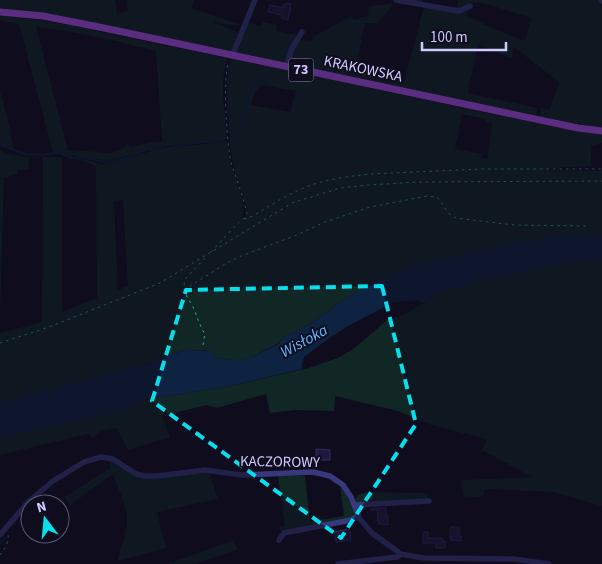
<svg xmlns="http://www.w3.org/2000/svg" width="602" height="564" font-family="'Source Sans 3',sans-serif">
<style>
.green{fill:#102726;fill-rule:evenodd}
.water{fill:#0d2341}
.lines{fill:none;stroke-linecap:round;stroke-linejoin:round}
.stream{stroke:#0d2341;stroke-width:2}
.building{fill:#1f193e;stroke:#352b69}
.path{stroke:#30aca0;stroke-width:1;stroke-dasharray:2.5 4;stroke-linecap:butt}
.minor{stroke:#38387c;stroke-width:5.5}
.major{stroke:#b654fb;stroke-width:7}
.marked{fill:none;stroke:#06e0ee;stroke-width:4;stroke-dasharray:10 6;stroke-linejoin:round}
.labels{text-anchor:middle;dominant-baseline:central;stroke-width:4;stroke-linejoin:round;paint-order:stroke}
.shield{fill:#0f0c1e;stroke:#9591bb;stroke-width:1}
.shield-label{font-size:14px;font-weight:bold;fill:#cecafe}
.street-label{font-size:15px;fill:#cecafe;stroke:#0f0c1e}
.water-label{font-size:16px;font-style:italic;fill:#5bb7fb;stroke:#0f0c1e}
</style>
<rect width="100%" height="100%" fill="#0f0c1e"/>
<path class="green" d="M 0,0 L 115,0 L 117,13 L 128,11 L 127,0 L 194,0 L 191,8 L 241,25 C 232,27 222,23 213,21 L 214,23 L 234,30 L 238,34 L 232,50 L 231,51 L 43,13 L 0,9 Z
M 391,0 L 392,6 L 377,24 L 376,23 L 365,23 L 355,70 L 404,82 L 424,7 L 461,12 L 470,8 L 466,14 L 470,17 L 496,30 L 525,41 L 531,18 L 487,4 L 474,2 L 472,4 C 466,4 462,9 457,10 L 407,0 L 423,0 L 423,3 L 457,8 L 458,1 L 454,0 L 598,0 L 602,6 L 602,128 L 542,117 L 540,115 L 541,108 L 550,110 L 559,82 L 514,47 L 511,58 L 478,44 L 468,93 L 500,100 L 537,108 L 536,114 L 535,115 L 290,64 C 289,55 293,46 298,39 L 311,42 L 313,37 L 351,16 L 354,20 L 368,16 L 369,6 L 390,4 Z
M 0,16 L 30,19 L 63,24 L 226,58 L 227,59 C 219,83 225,114 227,139 L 187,143 L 154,148 L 108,161 L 84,157 L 58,154 L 41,154 L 53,152 L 19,24 L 0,21 ZM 36,27 C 76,31 116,41 156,51 L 162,142 L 152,142 L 131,147 L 129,147 L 128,144 C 112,161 87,147 68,151 Z
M 248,22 L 261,27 L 263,22 L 277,25 L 276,31 L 297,35 L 286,62 L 282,62 L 236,52 Z
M 234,59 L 496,115 L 582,132 L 602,135 L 602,143 L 591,146 L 591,166 L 551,168 L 547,170 L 602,171 L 602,236 L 563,235 L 520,242 L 421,263 L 384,276 L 348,297 L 310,324 L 298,331 L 285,336 L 282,338 L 279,343 L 250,358 L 241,360 L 230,360 L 218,358 L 214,357 L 213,351 L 185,350 L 140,366 L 130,366 L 112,372 L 0,403 L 0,333 L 35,324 L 42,321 L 43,157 L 55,157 L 62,158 L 62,312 L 97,298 L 96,166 L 76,159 L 84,159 L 102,164 L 110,164 L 154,150 L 227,141 C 228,148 229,154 230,161 C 234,176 248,206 242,220 L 245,218 L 247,214 L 247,209 L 235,173 L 230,144 L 227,89 L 228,68 L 231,60 ZM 261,85 L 296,91 L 290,112 L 251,105 L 255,92 ZM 462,114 L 486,119 L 486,122 L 492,124 L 487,159 L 481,158 L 482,154 L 455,149 ZM 123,200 L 128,286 L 118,290 L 114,201 Z
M 0,91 L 10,128 L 13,149 L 0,144 Z
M 0,150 L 9,154 L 29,157 L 28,169 L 17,170 L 17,173 L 4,178 L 0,316 Z
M 594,260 L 602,260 L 602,506 L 553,492 L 485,489 L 483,496 L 464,498 L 461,480 L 532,477 L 482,450 L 487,439 L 431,425 L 398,411 L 335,396 L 334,411 L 295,410 L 270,413 L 266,394 L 217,408 L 207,405 L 162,416 L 170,437 L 128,450 L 117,428 L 102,431 L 94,438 L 87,434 L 0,455 L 0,438 L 125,410 L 153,396 L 162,397 L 225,387 L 309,368 L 340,357 L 356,347 L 386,321 L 409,312 L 442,292 L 486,280 L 565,263 Z
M 109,461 L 114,462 L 140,478 L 209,473 L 218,499 L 157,512 L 166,548 L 117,561 C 121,548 126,536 127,523 C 128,506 118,489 113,474 L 70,505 L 64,497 L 111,468 Z
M 278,476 L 305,476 L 310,522 L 344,516 L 340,486 L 345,492 L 355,512 L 354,517 L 282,534 L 279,527 L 285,526 Z
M 368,492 L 373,492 L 428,493 L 428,499 L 356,503 L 355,501 L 358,495 Z
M 234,540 L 237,550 L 194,564 L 168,564 Z"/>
<path class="water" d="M 563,235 L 602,236 L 602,260 L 565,263 L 486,280 L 442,292 L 423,303 L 418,300 L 394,302 L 348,326 L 331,337 L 304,357 L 302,363 L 302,369 L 225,387 L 162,397 L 153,396 L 125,410 L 0,438 L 0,403 L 112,372 L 130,366 L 141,366 L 185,350 L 213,351 L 214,357 L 218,358 L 230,360 L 241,360 L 250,358 L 279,344 L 282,338 L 285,336 L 298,331 L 310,324 L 348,297 L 384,276 L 421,263 L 520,242 Z"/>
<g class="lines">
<path class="stream" d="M 280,60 L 292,36
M 233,139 L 238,138 L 239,136 L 248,102 L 252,89 L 269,69
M 0,145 L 25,154 L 42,155 L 58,153 L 73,158 L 83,157 L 108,163 L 129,157 L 148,149 L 169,148 L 185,144 L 224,140
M 0,543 L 2,541"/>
</g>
<path class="building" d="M 286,3 L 291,4 L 288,20 L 281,18 L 282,15 L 268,12 L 270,5 L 283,8 L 283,5 L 285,5 Z
M 316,449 L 330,450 L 330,460 L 316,460 Z
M 386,508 L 386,516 L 388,516 L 388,525 L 379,524 L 379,521 L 377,521 L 378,510 L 371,510 L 371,509 Z
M 450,527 L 459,527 L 459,536 L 461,536 L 461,541 L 450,540 Z
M 350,529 L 351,540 L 336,542 L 334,532 Z
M 423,532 L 428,532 L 428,538 L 442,538 L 442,541 L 445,541 L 445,548 L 436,548 L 436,543 L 423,543 Z"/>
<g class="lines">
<path class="path" d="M 244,219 C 254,217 262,210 271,205 C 279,200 287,196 295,192 C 318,180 344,177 370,174 L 481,169 L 602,169
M 211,252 L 236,225 L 243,219 L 247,214 C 243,196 236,179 231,162 C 227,143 222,78 229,61
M 184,290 L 225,264 L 241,256 L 297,235 L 325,222 L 370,207 L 427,196 L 436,197 L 439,199 L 448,213 L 456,218 L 514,225 L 586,226
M 0,343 L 49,327 L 160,283 L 292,203 L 340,188 L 369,185 L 417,182 L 602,181
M 203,345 L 205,334 C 199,325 197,315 192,305 C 189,300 186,296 184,290 C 184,286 184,282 186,278 L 208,255
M 0,555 C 5,549 9,542 8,533"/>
<path class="minor" d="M 396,0 L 459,11 L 470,6
M 601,0 L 602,1
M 232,56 L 255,0
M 286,67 L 292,48 L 302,32
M 355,505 L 429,501
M 0,535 L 28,502 L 53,481 L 84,462 L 101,457 L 113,459 L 136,474 L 145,476 L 157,476 L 205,470 L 242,475 L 313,472 L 330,476 L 343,485 L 351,497 L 360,519 L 372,533 L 401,554 L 423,558 L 514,559 L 549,564
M 279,540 L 284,533 L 351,520 L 359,516
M 338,564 L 397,557 L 401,554"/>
<path class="major" d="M 0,12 L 43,16 L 104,28 L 578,128 L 602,131"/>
</g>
<path d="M0 0H602V564H0ZM 382,286 L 416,424 L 341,538 L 152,401 L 186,290 Z" fill="#0f0c1e" fill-opacity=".55" fill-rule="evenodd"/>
<path class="marked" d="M 382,286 L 416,424 L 341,538 L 152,401 L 186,290 Z"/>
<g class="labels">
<rect class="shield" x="288.5" y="58.5" width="25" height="23" rx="4"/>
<g class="shield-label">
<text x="301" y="70">73</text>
</g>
<g class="street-label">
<text transform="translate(363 69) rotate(12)">KRAKOWSKA</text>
<text transform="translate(280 462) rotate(1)">KACZOROWY</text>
</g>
<g class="water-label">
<text transform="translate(304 341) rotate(-29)">Wisłoka</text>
</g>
</g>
<g transform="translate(45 519) rotate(344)"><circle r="24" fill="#0f0c1e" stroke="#5b5878"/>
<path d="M0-4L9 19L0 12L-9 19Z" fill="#06e0ee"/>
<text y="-8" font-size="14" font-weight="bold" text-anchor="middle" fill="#cecafe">N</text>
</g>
<path d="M422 42v8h84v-8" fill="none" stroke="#cecafe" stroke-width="2.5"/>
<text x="430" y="42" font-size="15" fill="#cecafe" stroke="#0f0c1e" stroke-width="4" paint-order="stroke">100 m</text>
</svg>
